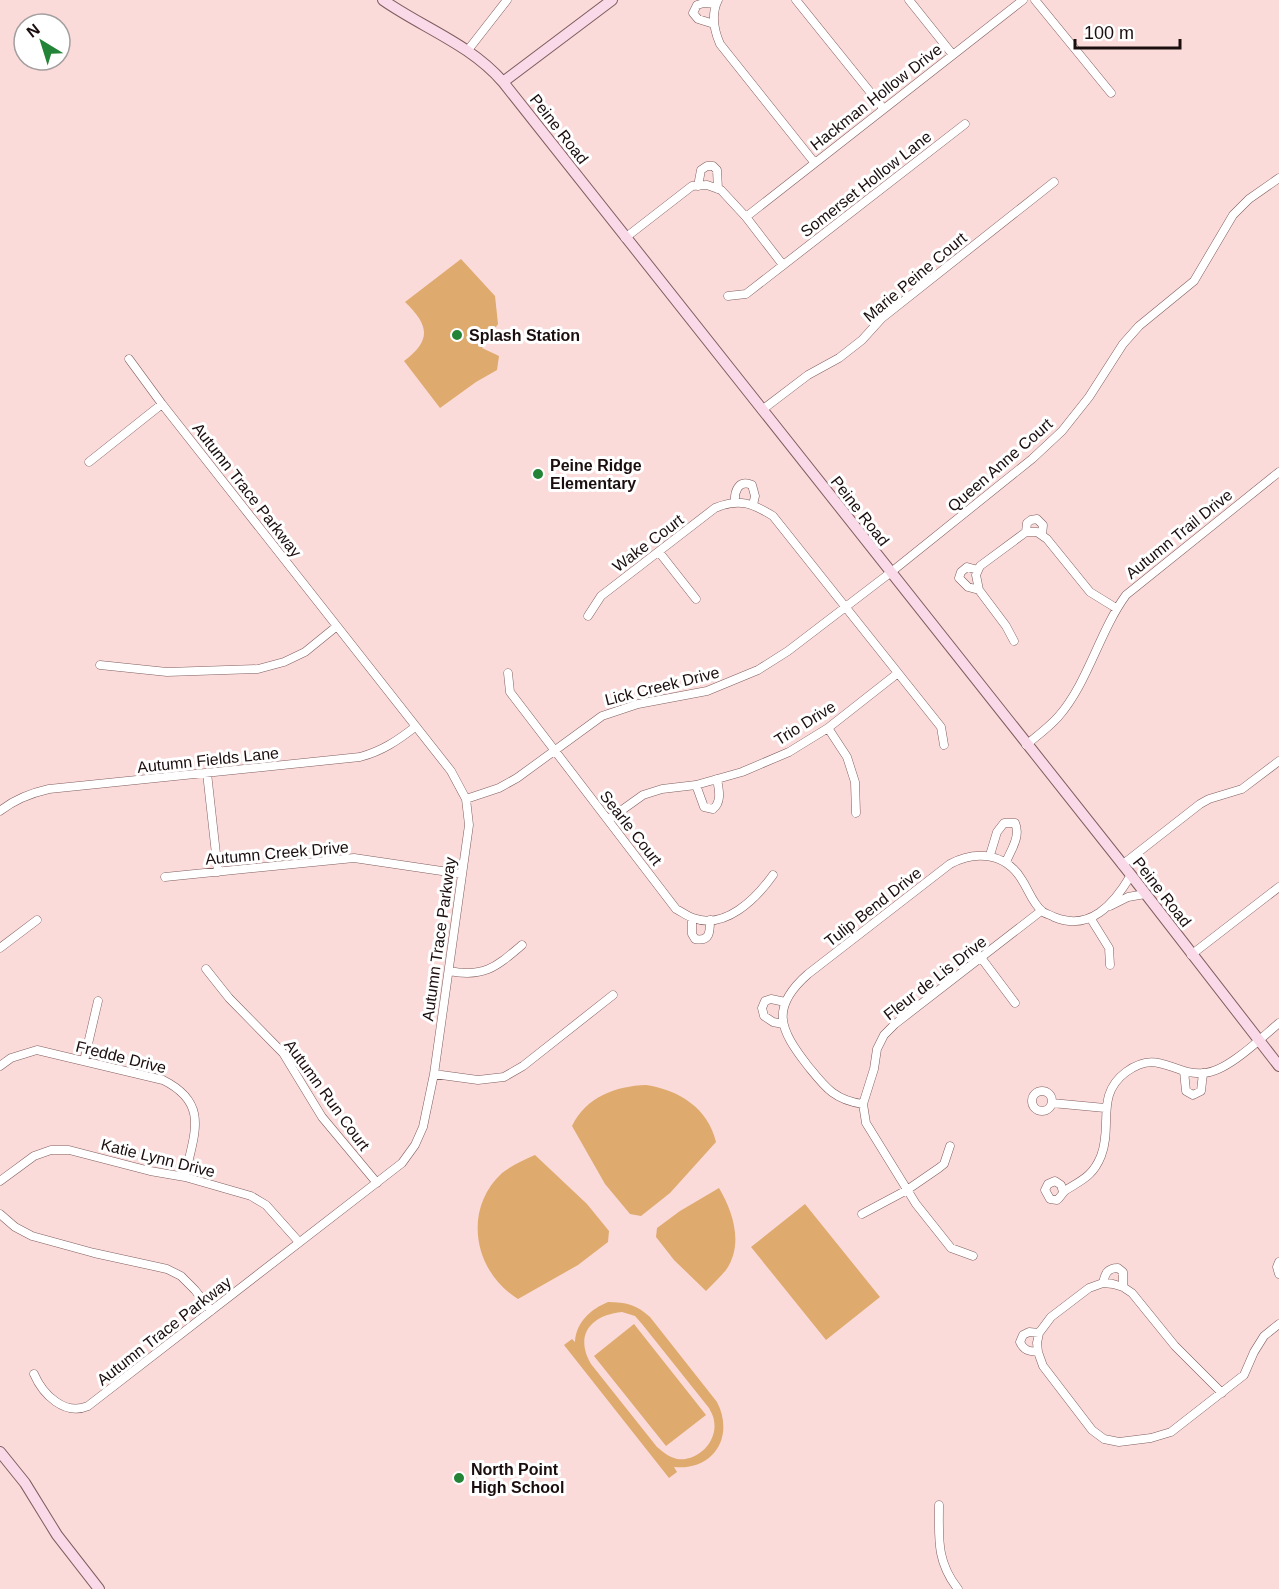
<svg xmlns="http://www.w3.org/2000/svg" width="1279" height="1589" font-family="Helvetica,sans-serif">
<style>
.green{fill:#dfaa6d;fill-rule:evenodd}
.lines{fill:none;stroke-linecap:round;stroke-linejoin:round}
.street-casing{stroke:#805e5e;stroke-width:9}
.secondary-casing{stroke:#805e5e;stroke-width:12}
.street{stroke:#fff;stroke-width:8}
.secondary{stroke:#fadae9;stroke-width:10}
.poi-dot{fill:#238336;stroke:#fff;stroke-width:2}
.labels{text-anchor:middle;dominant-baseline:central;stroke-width:6;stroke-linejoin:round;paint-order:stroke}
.street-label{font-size:16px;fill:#1b0e0e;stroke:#fff}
.poi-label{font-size:16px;font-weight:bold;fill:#1b0e0e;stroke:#fff;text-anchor:start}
</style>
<rect width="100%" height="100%" fill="#fbdbda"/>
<path class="green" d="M 461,259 L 495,296 L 498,324 L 482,348 L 499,356 L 497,370 L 476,382 L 440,408 L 404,361 C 432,340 429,325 405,302 Z
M 646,1085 C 679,1090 708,1108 716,1142 L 670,1193 L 641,1216 L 630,1214 L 605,1184 L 572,1126 C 586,1097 616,1086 646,1085 Z
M 535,1155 L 587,1204 L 609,1231 L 608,1242 L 578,1265 L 518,1299 C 474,1272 462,1210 502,1173 C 512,1165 524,1160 535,1155 Z
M 719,1188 C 733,1212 744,1244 726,1270 C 720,1277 713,1284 706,1291 L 674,1260 L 656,1237 L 657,1228 L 680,1211 Z
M 805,1204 L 880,1297 L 826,1340 L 751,1247 Z
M 608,1302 C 626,1302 637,1305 650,1317 L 717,1402 C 735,1437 713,1471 674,1467 L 677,1472 L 669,1478 L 564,1345 L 572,1339 L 575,1342 C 576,1322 591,1309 608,1302 ZM 622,1312 L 635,1316 L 642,1324 L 709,1408 C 711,1412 714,1417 714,1421 C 718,1441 698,1462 677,1459 C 669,1457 663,1452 657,1447 L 591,1364 C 574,1335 591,1315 622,1312 Z
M 634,1324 L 706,1415 L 666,1446 L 594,1356 Z"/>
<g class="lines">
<defs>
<path id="street" d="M 718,0 C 711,14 714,30 720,44 L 814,162
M 796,0 L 883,108
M 909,0 L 953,55
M 1035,0 L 1111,93
M 714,24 L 698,19 L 693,13 L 697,5 L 704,3 L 716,4
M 468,50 L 507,0
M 698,186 L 701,170 L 707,166 L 713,166 L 717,170 L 718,189
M 746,217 L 1023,0
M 625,238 L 692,186 L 707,185 L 721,190 L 746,217 L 783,265
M 728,296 L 746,294 L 965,124
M 762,410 L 808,375 L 839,358 L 862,340 L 882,318 L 1054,182
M 89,462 L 162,404
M 735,503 C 734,492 738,479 752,485 L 755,496 L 753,505
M 1026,532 L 1027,523 L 1031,520 L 1037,519 L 1043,525 L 1042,535
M 659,552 L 696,599
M 978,570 L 967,567 L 961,572 L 959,578 L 968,587 L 979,590
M 588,616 L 601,596 L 715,508 C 739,498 752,503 773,516 L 941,727 L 944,745
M 1014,641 L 1006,626 L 979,590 L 976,575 L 980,566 L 1026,532 L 1037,532 L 1047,539 L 1090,592 L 1116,608
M 100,665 L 167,672 L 258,669 L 284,662 L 305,652 L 337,626
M 508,673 L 510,692 L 676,909 C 682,912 687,916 693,918 C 725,930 756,899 773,875
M 828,728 L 847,757 L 855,782 L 856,813
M 1026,745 C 1037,736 1049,727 1058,717 C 1088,683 1099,632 1126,595 L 1279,472
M 207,773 L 218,872
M 696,785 L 704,807 L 713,809 C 722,802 719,790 717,779
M 466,799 L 499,788 L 517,778 L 602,716 L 638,704 L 707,691 L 758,670 L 788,651 L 890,573 L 1032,459 L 1062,431 L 1089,397 L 1123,344 L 1139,326 L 1194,281 L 1233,215 L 1249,199 L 1279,178
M 0,811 C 15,799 31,793 49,789 L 360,757 C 382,751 397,741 415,727
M 608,820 L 643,795 L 662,789 L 696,785 L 742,772 L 789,752 L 828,728 L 898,673
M 990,855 L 997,832 L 1004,823 L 1015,823 C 1021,836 1011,850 1006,862
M 1122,865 L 1200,804 L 1209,799 L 1242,789 L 1279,761
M 165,877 L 354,858 L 462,874
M 1110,906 L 1128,897 L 1145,894
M 692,918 L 692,934 L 695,939 C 710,942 710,932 710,920
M 1091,919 L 1109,948 L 1110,965
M 0,948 L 37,920
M 1191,955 L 1279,887
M 982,959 L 1015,1003
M 206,969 L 229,998 L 283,1053 L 322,1117 L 377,1183
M 449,971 C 484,978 496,967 522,945
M 783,1024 L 773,1022 L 764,1016 L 762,1008 L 765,1001 L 771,999 L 785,1002
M 84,1061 L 98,1001
M 0,1066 L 11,1058 L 37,1050 L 163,1080 C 211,1104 193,1135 185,1177
M 1184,1071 L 1186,1091 L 1193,1095 L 1201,1091 L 1203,1073
M 434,1074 L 478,1080 L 504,1077 L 523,1066 L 613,995
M1032 1101a10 10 0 1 1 20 0a10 10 0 1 1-20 0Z
M 1052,1103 L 1105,1108
M 863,1104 C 834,1100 825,1087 808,1066 C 780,1030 769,1008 808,974 L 950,864 C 976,850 1006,853 1022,880 C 1028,889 1033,904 1042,911 C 1045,914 1051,915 1054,917 C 1090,932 1114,904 1131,875
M 0,1181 L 34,1156 L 51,1150 L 69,1150 L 150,1171 L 185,1177 L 251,1196 L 266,1205 L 299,1242
M 1063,1192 L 1061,1185 L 1055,1181 L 1048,1184 L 1045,1190 L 1050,1199 L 1057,1200 C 1061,1197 1062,1193 1066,1190 C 1082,1180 1093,1176 1101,1156 C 1113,1126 1095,1095 1126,1072 C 1158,1048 1173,1076 1204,1073 C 1227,1072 1261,1038 1279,1023
M 0,1214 L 15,1227 L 32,1236 L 94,1253 L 167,1269 L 181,1276 L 195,1290 L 211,1311
M 862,1214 L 907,1190 L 939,1168 L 944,1164 L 950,1146
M 973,1256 L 951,1248 L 916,1204 L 866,1123 L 863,1104 L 874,1069 L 877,1049 L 884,1035 L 895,1024 L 1041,911
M 1279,1262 L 1277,1267 L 1279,1274
M 1103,1283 C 1105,1274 1107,1268 1118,1268 L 1123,1272 L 1123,1287
M 1038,1352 C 1029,1351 1024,1351 1020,1342 L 1023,1335 L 1029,1332 L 1039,1333
M 34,1374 C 43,1395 65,1416 88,1406 L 402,1163 L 415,1145 L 423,1127 L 434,1074 L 469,825 L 466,799 L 451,771 L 162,404 L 129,359
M 1222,1393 L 1175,1346 L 1132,1293 L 1123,1287 L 1113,1284 L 1103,1283 L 1089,1288 L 1051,1317 L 1039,1333 L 1037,1343 L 1038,1352 L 1043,1366 L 1092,1430 L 1104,1439 L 1119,1442 L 1151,1438 L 1171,1432 L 1244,1375 L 1254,1352 L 1264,1336 L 1279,1324
M 939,1505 C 939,1538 936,1561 958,1589"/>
<path id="secondary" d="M 383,0 C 423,28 470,44 503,82 L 1131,875 L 1279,1066
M 503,82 L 612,0
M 0,1452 L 25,1483 L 57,1535 L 99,1589"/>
</defs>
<use href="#street" class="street-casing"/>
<use href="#secondary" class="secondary-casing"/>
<use href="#street" class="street"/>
<use href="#secondary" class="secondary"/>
</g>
<g class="poi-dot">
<circle cx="457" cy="335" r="6"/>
<circle cx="538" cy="474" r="6"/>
<circle cx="459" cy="1478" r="6"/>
</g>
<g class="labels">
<g class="street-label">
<text transform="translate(876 97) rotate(-38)">Hackman Hollow Drive</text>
<text transform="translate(559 129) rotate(52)">Peine Road</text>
<text transform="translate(866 184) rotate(-38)">Somerset Hollow Lane</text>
<text transform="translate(915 277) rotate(-40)">Marie Peine Court</text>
<text transform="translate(1000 465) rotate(-41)">Queen Anne Court</text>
<text transform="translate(247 490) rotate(52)">Autumn Trace Parkway</text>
<text transform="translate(860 511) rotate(52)">Peine Road</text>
<text transform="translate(1179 534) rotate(-39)">Autumn Trail Drive</text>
<text transform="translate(648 543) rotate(-37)">Wake Court</text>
<text transform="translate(662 686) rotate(-14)">Lick Creek Drive</text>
<text transform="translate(805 723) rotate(-32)">Trio Drive</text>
<text transform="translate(208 760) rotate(-6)">Autumn Fields Lane</text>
<text transform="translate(631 828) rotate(52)">Searle Court</text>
<text transform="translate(277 853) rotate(-5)">Autumn Creek Drive</text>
<text transform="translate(1162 892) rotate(52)">Peine Road</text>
<text transform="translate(873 907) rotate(-38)">Tulip Bend Drive</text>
<text transform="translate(439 939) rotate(-82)">Autumn Trace Parkway</text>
<text transform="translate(935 978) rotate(-38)">Fleur de Lis Drive</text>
<text transform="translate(121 1057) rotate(14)">Fredde Drive</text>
<text transform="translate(327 1095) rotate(54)">Autumn Run Court</text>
<text transform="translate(158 1158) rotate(14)">Katie Lynn Drive</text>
<text transform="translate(164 1331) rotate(-38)">Autumn Trace Parkway</text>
</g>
<g class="poi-label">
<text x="469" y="335">Splash Station</text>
<text x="550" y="465">Peine Ridge<tspan x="550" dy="18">Elementary</tspan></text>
<text x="471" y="1469">North Point<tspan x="471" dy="18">High School</tspan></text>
</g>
</g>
<g transform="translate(42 42) rotate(322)"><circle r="28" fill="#ffffff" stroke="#a49f9f" stroke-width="1.5"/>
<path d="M0-4.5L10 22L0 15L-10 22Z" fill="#238336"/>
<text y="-9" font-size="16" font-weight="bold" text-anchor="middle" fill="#1b0e0e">N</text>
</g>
<path d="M1075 39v9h105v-9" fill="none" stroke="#1b0e0e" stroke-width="3"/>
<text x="1084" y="39" font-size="18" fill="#1b0e0e" stroke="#ffffff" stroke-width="4.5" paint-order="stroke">100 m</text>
</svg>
